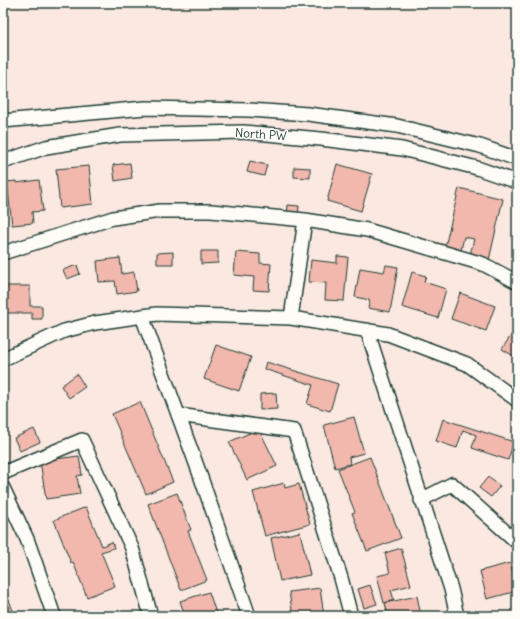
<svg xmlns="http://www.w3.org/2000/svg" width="520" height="619" font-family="Delius,sans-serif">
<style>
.building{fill:#f2b8ad;stroke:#1f3d34}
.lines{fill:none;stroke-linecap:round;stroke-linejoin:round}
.minor-casing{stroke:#1f3d34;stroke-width:16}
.minor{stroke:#fdfcf7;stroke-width:13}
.labels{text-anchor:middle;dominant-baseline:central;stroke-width:3;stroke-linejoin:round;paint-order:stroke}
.street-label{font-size:12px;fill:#1f3d34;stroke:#fdfcf7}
</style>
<rect width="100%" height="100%" fill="#fae8e1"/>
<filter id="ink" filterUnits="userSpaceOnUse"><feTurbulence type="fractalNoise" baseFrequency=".025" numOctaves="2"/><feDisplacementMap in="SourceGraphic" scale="8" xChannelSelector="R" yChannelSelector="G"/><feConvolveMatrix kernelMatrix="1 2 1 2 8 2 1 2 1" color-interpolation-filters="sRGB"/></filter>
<g filter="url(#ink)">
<path class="building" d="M 250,161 L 267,165 L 264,176 L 247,172 Z
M 130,163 L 132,178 L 115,181 L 113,165 Z
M 337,164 L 372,174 L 361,211 L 327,201 Z
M 89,166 L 93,204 L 60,208 L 56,169 Z
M 294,167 L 310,168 L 310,178 L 294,177 Z
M 39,180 L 43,211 L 32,212 L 33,223 L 12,225 L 7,182 L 16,181 L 16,183 Z
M 459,188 L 503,199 L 489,260 L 470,255 L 474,239 L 464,237 L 461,250 L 445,247 Z
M 288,205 L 299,206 L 298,218 L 287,217 Z
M 201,251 L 218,251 L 218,263 L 201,264 Z
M 173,252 L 173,264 L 157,264 L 157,253 Z
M 236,252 L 260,254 L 260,263 L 271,264 L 269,291 L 253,290 L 254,277 L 234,275 Z
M 337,256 L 348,257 L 344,301 L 325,300 L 326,283 L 309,282 L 311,260 L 337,263 Z
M 120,258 L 122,274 L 134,272 L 137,291 L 117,294 L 115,281 L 99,282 L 97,261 Z
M 77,265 L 80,274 L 67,279 L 63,270 Z
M 386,265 L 398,267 L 390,312 L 368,308 L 370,300 L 355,297 L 360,268 L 384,272 Z
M 412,272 L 426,276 L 424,282 L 446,289 L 438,318 L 402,307 Z
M 3,286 L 30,286 L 30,306 L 42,306 L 42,319 L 32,319 L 32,313 L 3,313 Z
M 460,293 L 495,306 L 486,331 L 451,319 Z
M 517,326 L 517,358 L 502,349 Z
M 216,345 L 251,357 L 239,391 L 204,379 Z
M 266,362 L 338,384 L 330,411 L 307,404 L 313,385 L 264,369 Z
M 77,374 L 85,387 L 69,398 L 61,386 Z
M 276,393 L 277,409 L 260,410 L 260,394 Z
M 140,402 L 173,482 L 146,494 L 112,414 Z
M 354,417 L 364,453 L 349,457 L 350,464 L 335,468 L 324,425 Z
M 443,419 L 514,442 L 508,460 L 472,448 L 476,435 L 463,430 L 457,448 L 436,441 Z
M 34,429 L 40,442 L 20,451 L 14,438 Z
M 259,429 L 277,466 L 247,480 L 229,442 Z
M 79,456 L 82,475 L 77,476 L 80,494 L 46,499 L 40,461 Z
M 370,457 L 401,538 L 367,551 L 352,513 L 355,512 L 338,469 Z
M 488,477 L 500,486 L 491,497 L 479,488 Z
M 517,481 L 517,491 L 512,485 Z
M 284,483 L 285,488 L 299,484 L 310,524 L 265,536 L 253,492 Z
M 177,493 L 191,530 L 188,531 L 207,580 L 181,590 L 148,504 Z
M 86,507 L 102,546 L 112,542 L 114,548 L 101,552 L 115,586 L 87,597 L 73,562 L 71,563 L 54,520 Z
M 300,532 L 310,575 L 280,581 L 271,538 Z
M 401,548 L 411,585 L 391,590 L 394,600 L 384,603 L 377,576 L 390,573 L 385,553 Z
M 510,563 L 517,591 L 487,599 L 480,571 Z
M 3,584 L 15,616 L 3,616 Z
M 370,585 L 377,604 L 364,608 L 358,589 Z
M 320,588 L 324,616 L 293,616 L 289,592 Z
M 209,592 L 217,616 L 185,616 L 180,601 Z
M 417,596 L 421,616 L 388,616 L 385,603 Z"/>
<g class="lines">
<defs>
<path id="minor" d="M 3,121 L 145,108 L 249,110 L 308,114 L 397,126 L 480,146 L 517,159
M 3,162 L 46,147 L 120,135 L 243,132 L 321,139 L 402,149 L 477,168 L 517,182
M 3,253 L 113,218 L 160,211 L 211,211 L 305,220 L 367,230 L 483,264 L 517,282
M 142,316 L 198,469 L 249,616
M 291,318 L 305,220
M 367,330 L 451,589 L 457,616
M 3,359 L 64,331 L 95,323 L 157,314 L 291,318 L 388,334 L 467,364 L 517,400
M 178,415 L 294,431 L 341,578 L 351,616
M 3,473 L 82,440 L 132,548 L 151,616
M 3,488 L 27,539 L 54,616
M 421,500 L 452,484 L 517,542"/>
</defs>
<use href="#minor" class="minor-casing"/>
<use href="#minor" class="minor"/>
</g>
</g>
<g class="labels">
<g class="street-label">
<text transform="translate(261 134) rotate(4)">North PW</text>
</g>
</g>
<rect width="520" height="619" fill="none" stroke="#fdfcf7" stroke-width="16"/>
<rect x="8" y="8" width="504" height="603" fill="none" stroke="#1f3d34" stroke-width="1.5" filter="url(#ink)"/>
</svg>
